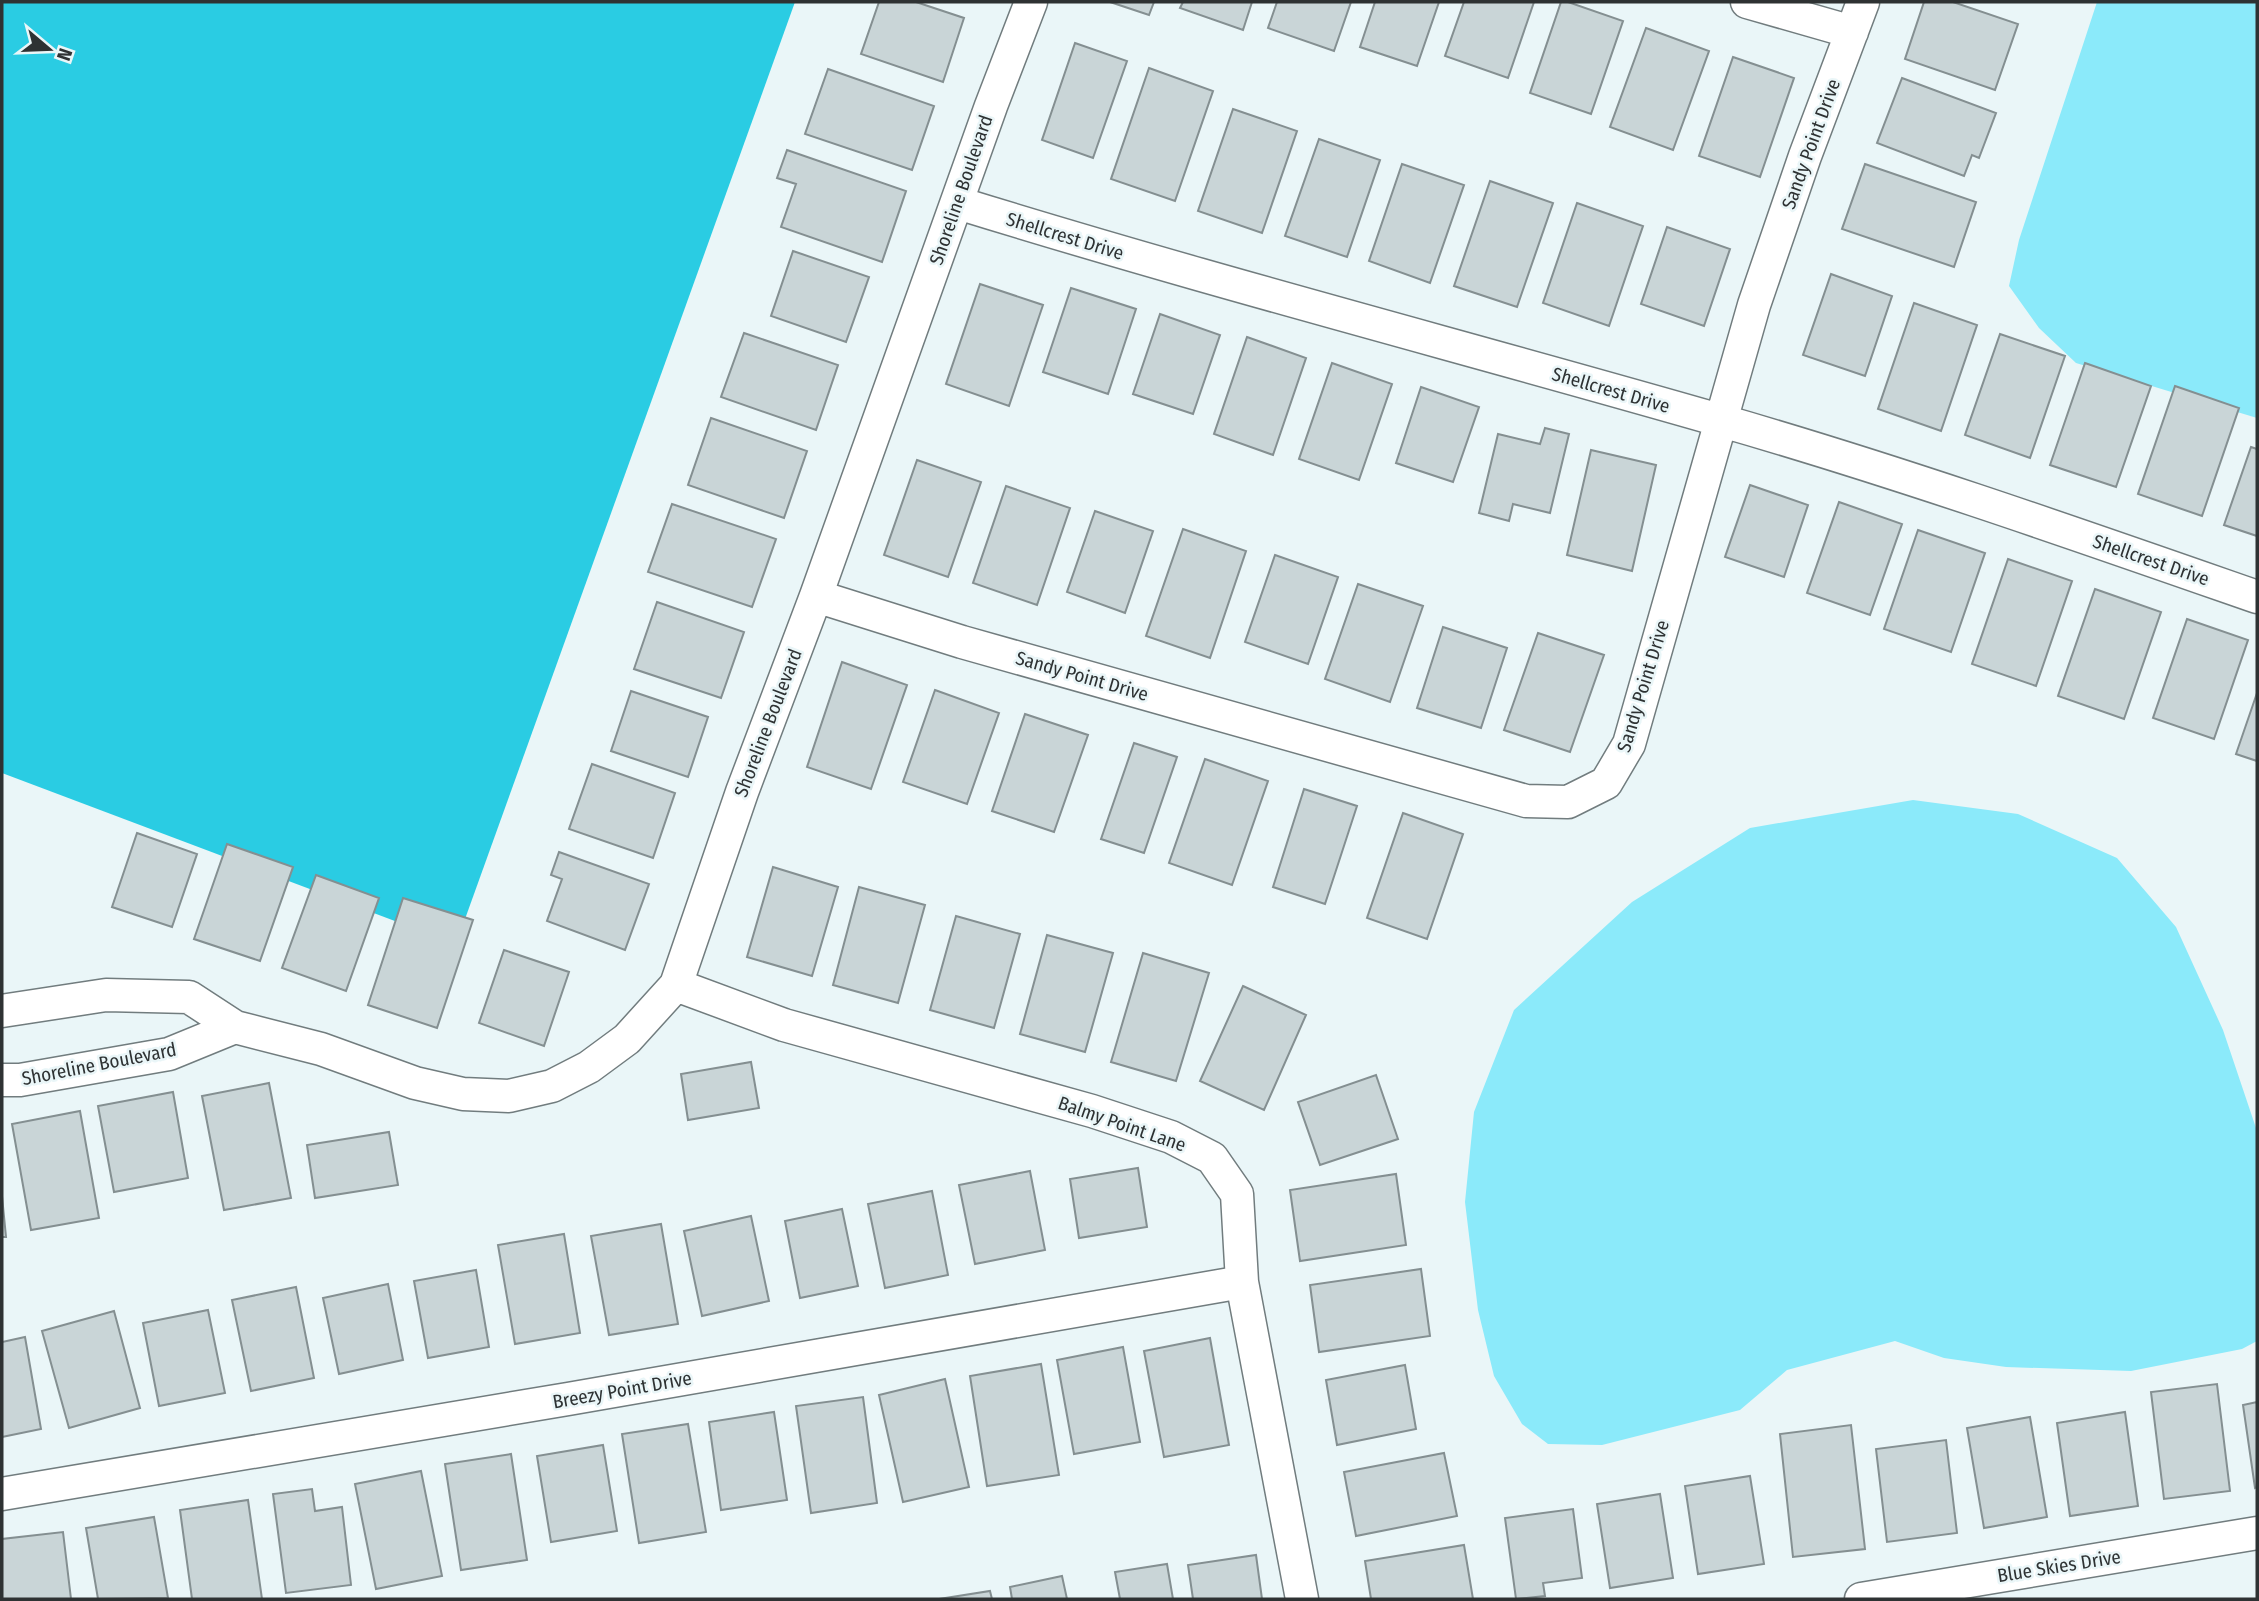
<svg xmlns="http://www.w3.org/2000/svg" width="2259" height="1601" font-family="'Fira Sans Condensed',sans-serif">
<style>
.green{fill:#8beafa}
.forest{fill:#2acce3}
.building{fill:#c9d5d7;stroke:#848f91;stroke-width:2}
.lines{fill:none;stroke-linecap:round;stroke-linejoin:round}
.street-casing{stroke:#717c7e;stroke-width:35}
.street{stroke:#fff;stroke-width:32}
.labels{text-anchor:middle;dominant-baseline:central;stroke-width:5;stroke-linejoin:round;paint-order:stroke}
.street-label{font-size:19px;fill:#2e3233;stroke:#eaf6f8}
</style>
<rect width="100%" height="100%" fill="#eaf6f8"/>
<path class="green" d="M 2097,2 L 2257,2 L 2257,418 L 2076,363 L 2039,328 L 2009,286 L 2019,240 Z
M 1913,800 L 2018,814 L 2117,858 L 2176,927 L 2223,1030 L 2257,1131 L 2257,1341 L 2242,1349 L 2131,1371 L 2006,1367 L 1944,1358 L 1895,1341 L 1787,1370 L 1740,1410 L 1602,1445 L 1548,1444 L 1522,1424 L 1494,1376 L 1478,1310 L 1465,1202 L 1474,1112 L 1514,1010 L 1632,902 L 1750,828 Z"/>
<path class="forest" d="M 2,2 L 795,2 L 456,944 L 2,773 Z"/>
<path class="building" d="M 879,2 L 916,2 L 964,18 L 943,82 L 861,54 Z
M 1110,2 L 1154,2 L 1149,15 Z
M 1183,2 L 1252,2 L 1243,30 L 1180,8 Z
M 1277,2 L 1351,2 L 1334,51 L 1268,28 Z
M 1375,2 L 1439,2 L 1417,66 L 1360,47 Z
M 1464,2 L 1534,2 L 1508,78 L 1445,56 Z
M 1561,2 L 1568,2 L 1623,21 L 1591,114 L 1530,93 Z
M 1924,2 L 1953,2 L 2018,24 L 1995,90 L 1905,59 Z
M 1646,28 L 1709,51 L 1673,150 L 1610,127 Z
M 1075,43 L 1127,61 L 1093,158 L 1042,140 Z
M 1733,57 L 1794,78 L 1760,177 L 1699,156 Z
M 1149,68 L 1213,91 L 1175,201 L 1111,179 Z
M 828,69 L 934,106 L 912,170 L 805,134 Z
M 1902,78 L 1996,113 L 1979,158 L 1972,155 L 1964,176 L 1877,143 Z
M 1233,109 L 1297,131 L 1262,233 L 1198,211 Z
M 1319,139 L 1380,160 L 1347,257 L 1285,236 Z
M 787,150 L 906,191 L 882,262 L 781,227 L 796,184 L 777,178 Z
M 1402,164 L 1464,185 L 1430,283 L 1369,261 Z
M 1865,164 L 1976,202 L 1954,267 L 1842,229 Z
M 1490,181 L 1553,203 L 1517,307 L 1454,286 Z
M 1577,203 L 1643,226 L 1609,326 L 1543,303 Z
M 1667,227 L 1730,249 L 1704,326 L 1641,304 Z
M 793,251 L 869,277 L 846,342 L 771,316 Z
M 1831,274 L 1892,296 L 1865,376 L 1803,355 Z
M 980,284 L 1043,305 L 1009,406 L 946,384 Z
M 1071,288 L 1136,309 L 1108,394 L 1043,372 Z
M 1914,303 L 1977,325 L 1941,431 L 1878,409 Z
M 1160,314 L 1220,335 L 1193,414 L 1133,394 Z
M 744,333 L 838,365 L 816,430 L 721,397 Z
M 2000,334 L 2065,356 L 2030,458 L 1965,435 Z
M 1247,337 L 1306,358 L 1273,455 L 1214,434 Z
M 1332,363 L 1392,384 L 1359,480 L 1299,459 Z
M 2085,363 L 2151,386 L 2116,487 L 2050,465 Z
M 2175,386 L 2239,408 L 2202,516 L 2138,494 Z
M 1421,387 L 1479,407 L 1453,482 L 1396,463 Z
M 711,418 L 807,451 L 784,518 L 688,485 Z
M 1545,428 L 1569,434 L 1550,513 L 1513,504 L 1509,521 L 1479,513 L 1498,434 L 1540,444 Z
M 2251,447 L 2257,449 L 2257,536 L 2224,525 Z
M 1591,450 L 1656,465 L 1632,571 L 1567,555 Z
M 917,460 L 981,482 L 948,577 L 884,555 Z
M 1750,485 L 1808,505 L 1784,577 L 1725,557 Z
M 1006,486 L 1070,508 L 1037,605 L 973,583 Z
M 1839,502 L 1902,524 L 1870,615 L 1807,593 Z
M 672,504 L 776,539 L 752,607 L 648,572 Z
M 1095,511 L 1153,531 L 1125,613 L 1067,592 Z
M 1183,529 L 1246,551 L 1210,658 L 1146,636 Z
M 1918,530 L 1985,553 L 1951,652 L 1884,629 Z
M 1275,555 L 1338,577 L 1308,664 L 1245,642 Z
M 2008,559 L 2072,581 L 2036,686 L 1972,664 Z
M 1358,584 L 1423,606 L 1390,702 L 1325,679 Z
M 2095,589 L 2161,612 L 2124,719 L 2058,696 Z
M 657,602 L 744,632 L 721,698 L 634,669 Z
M 2187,619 L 2248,640 L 2214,739 L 2153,718 Z
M 1443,627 L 1507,648 L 1481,728 L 1417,708 Z
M 1538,633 L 1604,655 L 1570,752 L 1504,730 Z
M 842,662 L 907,685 L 871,789 L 807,767 Z
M 935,690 L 999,713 L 967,804 L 903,782 Z
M 631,691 L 708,717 L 688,777 L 611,751 Z
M 2257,693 L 2257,761 L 2236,754 Z
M 1025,714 L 1088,735 L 1054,832 L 992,811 Z
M 1134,743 L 1177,757 L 1144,853 L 1101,839 Z
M 1205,759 L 1268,781 L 1232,885 L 1169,863 Z
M 592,764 L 675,793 L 653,858 L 569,829 Z
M 1304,789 L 1357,806 L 1325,904 L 1273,887 Z
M 1403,813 L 1463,834 L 1427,939 L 1367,918 Z
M 137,833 L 197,854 L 172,927 L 112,907 Z
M 227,844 L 293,867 L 260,961 L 194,939 Z
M 559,852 L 649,884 L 625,950 L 547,921 L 562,879 L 551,875 Z
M 773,867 L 838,887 L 812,976 L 747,957 Z
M 316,875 L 379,898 L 346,991 L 282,968 Z
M 859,887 L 925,905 L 898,1003 L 833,985 Z
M 403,898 L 473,920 L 437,1028 L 368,1005 Z
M 956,916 L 1020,934 L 994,1028 L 930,1010 Z
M 1047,935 L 1113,953 L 1085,1052 L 1020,1034 Z
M 504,950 L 569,972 L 544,1046 L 479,1023 Z
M 1143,953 L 1209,973 L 1176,1081 L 1111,1062 Z
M 1243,986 L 1306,1015 L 1264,1110 L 1200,1081 Z
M 751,1062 L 759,1108 L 688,1120 L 681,1074 Z
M 1376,1075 L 1398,1139 L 1320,1165 L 1298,1102 Z
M 269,1083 L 291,1198 L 224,1210 L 202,1096 Z
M 173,1092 L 188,1178 L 114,1192 L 98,1106 Z
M 80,1111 L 99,1218 L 31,1230 L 12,1124 Z
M 389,1132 L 398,1185 L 315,1198 L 307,1145 Z
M 1138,1168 L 1147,1227 L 1079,1238 L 1070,1179 Z
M 1030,1171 L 1045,1250 L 975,1264 L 959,1185 Z
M 1396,1174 L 1406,1245 L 1300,1261 L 1290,1190 Z
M 932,1191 L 948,1275 L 885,1288 L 868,1204 Z
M 2,1196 L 6,1237 L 2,1237 Z
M 842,1209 L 858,1286 L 800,1298 L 785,1221 Z
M 751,1216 L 769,1301 L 702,1316 L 684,1231 Z
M 661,1224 L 678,1324 L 609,1335 L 591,1236 Z
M 564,1234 L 580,1333 L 515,1344 L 498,1245 Z
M 1421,1269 L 1430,1336 L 1319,1352 L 1310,1285 Z
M 476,1270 L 489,1347 L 428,1358 L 414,1281 Z
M 388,1284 L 403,1360 L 339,1374 L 323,1298 Z
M 296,1287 L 314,1378 L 251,1391 L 232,1300 Z
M 208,1310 L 225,1393 L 159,1406 L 143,1323 Z
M 114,1311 L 140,1408 L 69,1428 L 42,1331 Z
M 25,1337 L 41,1429 L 2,1437 L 2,1342 Z
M 1210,1338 L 1229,1445 L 1164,1457 L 1144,1351 Z
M 1123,1347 L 1140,1442 L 1074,1454 L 1057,1360 Z
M 1041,1364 L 1059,1475 L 987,1486 L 970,1376 Z
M 1405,1365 L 1416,1429 L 1337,1445 L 1326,1380 Z
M 945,1379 L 969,1487 L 903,1502 L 879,1395 Z
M 2217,1384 L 2230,1491 L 2164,1499 L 2151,1392 Z
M 863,1397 L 877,1503 L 811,1513 L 796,1406 Z
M 2257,1402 L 2257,1487 L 2255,1488 L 2243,1405 Z
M 774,1412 L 787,1500 L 721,1510 L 709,1422 Z
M 2125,1412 L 2138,1506 L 2070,1516 L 2057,1423 Z
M 2030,1417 L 2047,1517 L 1984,1528 L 1967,1428 Z
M 688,1424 L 706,1532 L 639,1543 L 622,1434 Z
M 1851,1425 L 1865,1549 L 1793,1557 L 1780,1434 Z
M 1946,1440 L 1957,1533 L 1887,1542 L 1876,1449 Z
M 603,1445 L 617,1531 L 551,1542 L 537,1456 Z
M 1444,1453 L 1457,1516 L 1356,1536 L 1344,1472 Z
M 511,1454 L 527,1560 L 461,1570 L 445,1464 Z
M 421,1471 L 442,1576 L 376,1589 L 355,1484 Z
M 1750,1476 L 1764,1564 L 1698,1574 L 1685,1486 Z
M 312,1489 L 315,1511 L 342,1507 L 351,1585 L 286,1593 L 273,1494 Z
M 1660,1494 L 1673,1578 L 1610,1588 L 1597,1504 Z
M 248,1500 L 262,1599 L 192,1599 L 180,1510 Z
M 1573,1509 L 1582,1578 L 1543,1583 L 1545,1596 L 1516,1599 L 1505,1518 Z
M 154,1517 L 168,1598 L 98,1599 L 86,1528 Z
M 63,1532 L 71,1599 L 2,1599 L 2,1539 Z
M 1464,1545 L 1473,1599 L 1371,1599 L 1365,1561 Z
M 1256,1555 L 1262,1599 L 1193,1599 L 1188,1565 Z
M 1167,1564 L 1173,1599 L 1120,1599 L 1115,1572 Z
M 1062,1576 L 1067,1599 L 1012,1599 L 1010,1587 Z
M 990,1591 L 992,1599 L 939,1599 Z"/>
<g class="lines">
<defs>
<path id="street" d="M 1747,2 L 1852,32
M 958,203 C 1210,281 1465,347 1719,420 C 1900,472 2079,535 2257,597
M 816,596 L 962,642 L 1526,801 L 1568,802 L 1606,783 L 1629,744 L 1754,305 L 1805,156 L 1863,2
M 676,985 L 784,1025 L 1092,1111 L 1171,1137 L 1212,1158 L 1237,1194 L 1242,1282 L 1302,1599
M 2,1011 L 106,995 L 189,997 L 235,1027 L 321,1049 L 415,1083 L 463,1094 L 509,1096 L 552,1086 L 589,1067 L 627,1039 L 676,985 L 742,792 L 816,596 L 991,106 L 1031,2
M 2,1080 L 20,1080 L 169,1054 L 235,1027
M 2,1494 L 568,1399 L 1242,1282
M 1861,1599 L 2257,1533"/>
</defs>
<use href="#street" class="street-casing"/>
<use href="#street" class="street"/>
</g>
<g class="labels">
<g class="street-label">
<text transform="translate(1811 144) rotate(-70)">Sandy Point Drive</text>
<text transform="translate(961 190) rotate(-71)">Shoreline Boulevard</text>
<text transform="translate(1065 236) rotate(17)">Shellcrest Drive</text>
<text transform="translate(1611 390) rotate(16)">Shellcrest Drive</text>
<text transform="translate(2151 560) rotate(19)">Shellcrest Drive</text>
<text transform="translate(1082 676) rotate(16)">Sandy Point Drive</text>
<text transform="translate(1643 686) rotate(-73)">Sandy Point Drive</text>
<text transform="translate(768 723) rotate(-69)">Shoreline Boulevard</text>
<text transform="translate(99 1064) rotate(-11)">Shoreline Boulevard</text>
<text transform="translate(1122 1124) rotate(19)">Balmy Point Lane</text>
<text transform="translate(622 1390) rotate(-10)">Breezy Point Drive</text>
<text transform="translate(2059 1566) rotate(-9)">Blue Skies Drive</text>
</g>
</g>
<rect width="2259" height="1601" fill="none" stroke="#2e3233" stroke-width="7"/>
<g transform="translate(49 49) rotate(109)" stroke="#eaf6f8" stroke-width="5" paint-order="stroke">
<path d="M0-5L12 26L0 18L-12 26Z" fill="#2e3233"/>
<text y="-10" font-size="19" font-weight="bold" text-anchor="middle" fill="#2e3233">N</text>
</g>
</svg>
